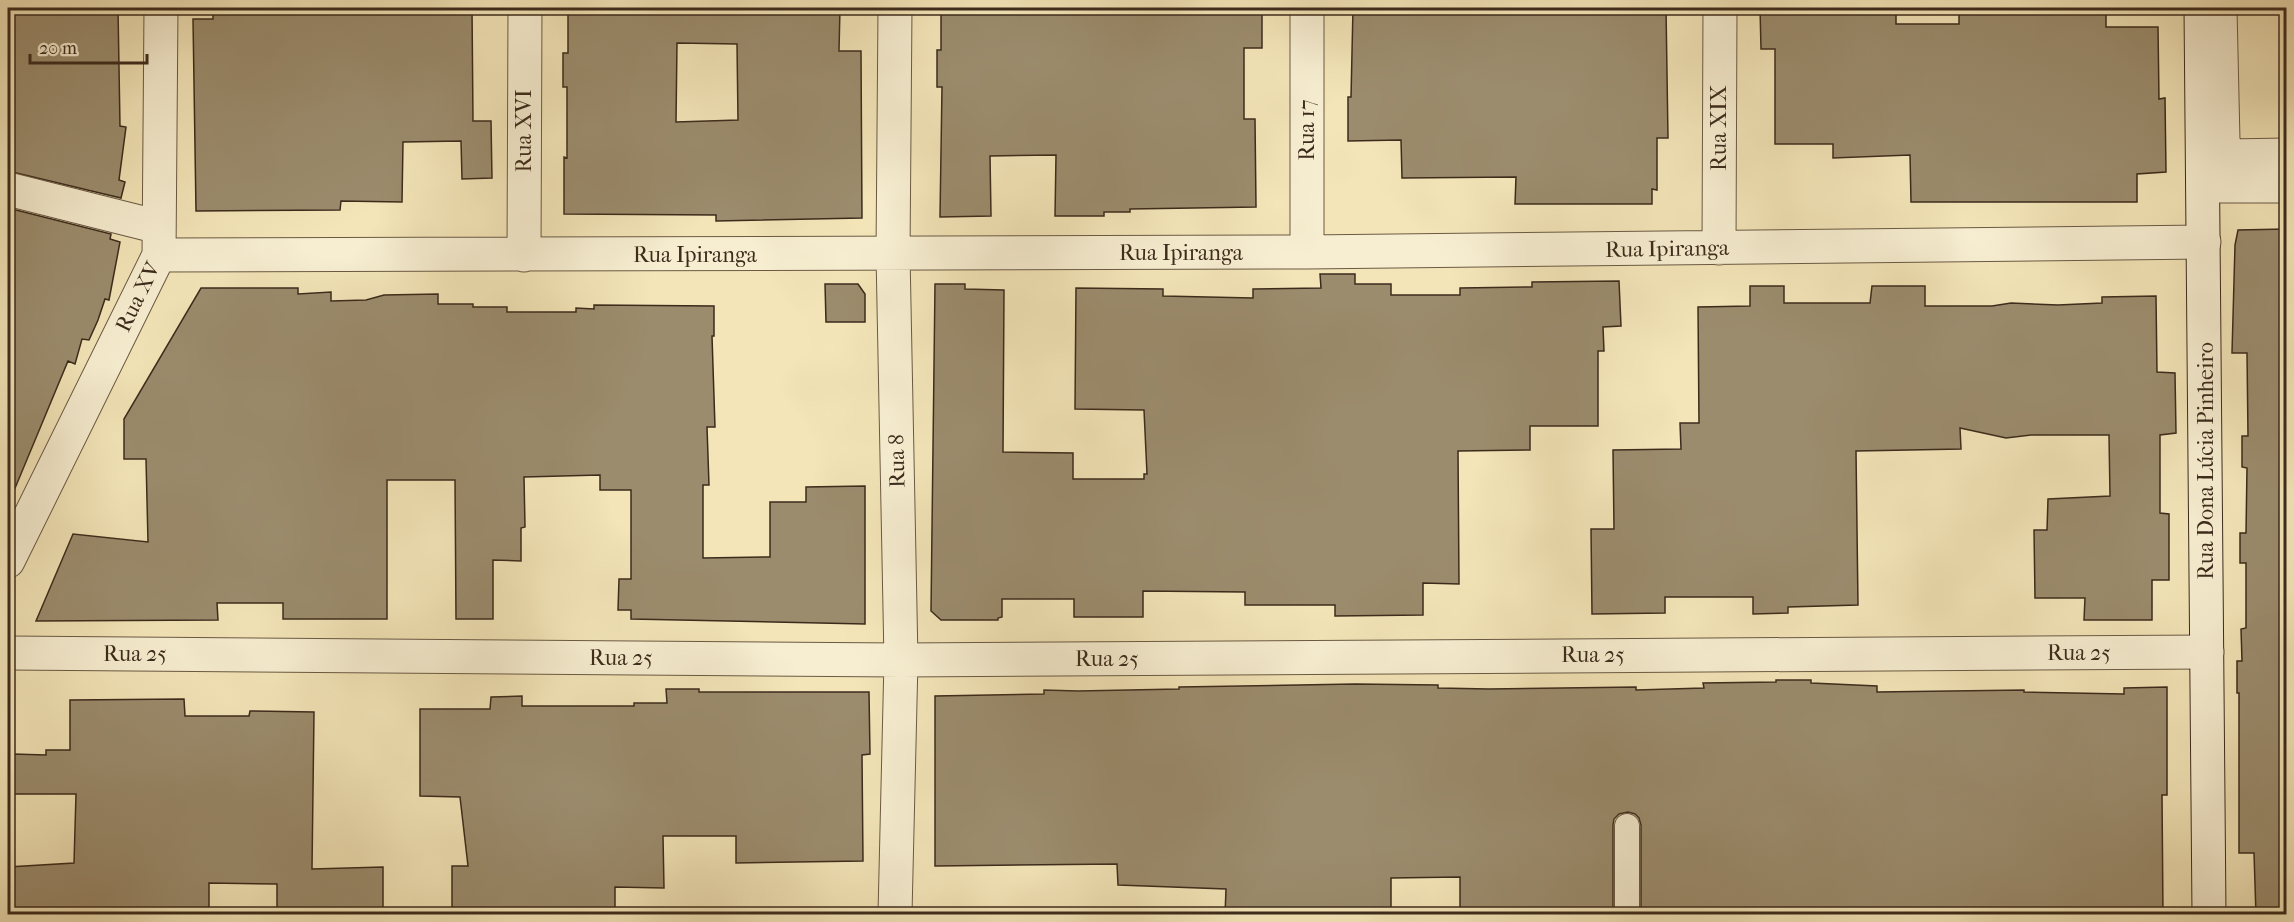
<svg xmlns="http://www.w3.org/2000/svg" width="2294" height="922" font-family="'IM FELL French Canon',serif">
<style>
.building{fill:#9b8c6d;stroke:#3c2b1c;stroke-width:1.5;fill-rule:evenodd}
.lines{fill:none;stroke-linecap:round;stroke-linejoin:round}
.lane-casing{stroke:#6a5a43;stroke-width:26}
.street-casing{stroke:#6a5a43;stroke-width:35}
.secondary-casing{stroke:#3c2b1c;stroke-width:35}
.lane{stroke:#f7eed1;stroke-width:24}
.street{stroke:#f7eed1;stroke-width:33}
.secondary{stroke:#f7eed1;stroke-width:33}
.labels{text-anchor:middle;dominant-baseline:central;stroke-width:4.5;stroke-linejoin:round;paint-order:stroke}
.street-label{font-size:22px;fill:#3c2b1c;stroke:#f7eed1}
</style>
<rect width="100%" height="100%" fill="#f3e5b8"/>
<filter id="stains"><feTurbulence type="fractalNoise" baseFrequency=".00333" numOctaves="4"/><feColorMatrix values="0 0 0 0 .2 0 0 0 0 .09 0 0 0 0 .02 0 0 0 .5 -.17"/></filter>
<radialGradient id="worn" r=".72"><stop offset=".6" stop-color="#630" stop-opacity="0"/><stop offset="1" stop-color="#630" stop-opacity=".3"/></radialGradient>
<path class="building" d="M 8,8 L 118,8 L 120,126 L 126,127 L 119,180 L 125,182 L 121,198 L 8,171 Z
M 213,8 L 472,8 L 473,121 L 491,121 L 492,178 L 462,179 L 461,141 L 403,142 L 402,202 L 341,201 L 340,210 L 196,211 L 193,19 L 213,19 Z
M 568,8 L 840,8 L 839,51 L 861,51 L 862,218 L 716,221 L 716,215 L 564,214 L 564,157 L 567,158 L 567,87 L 563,87 L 563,53 L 568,53 ZM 677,43 L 737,44 L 738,120 L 676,122 Z
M 941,8 L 1262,8 L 1262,48 L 1244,48 L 1244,119 L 1255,119 L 1256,207 L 1130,209 L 1130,212 L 1104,212 L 1104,216 L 1055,216 L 1056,155 L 990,156 L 991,216 L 940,217 L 942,87 L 937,87 L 937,50 L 941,50 Z
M 1353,8 L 1666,8 L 1668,138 L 1657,138 L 1657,190 L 1652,189 L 1652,204 L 1515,204 L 1516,177 L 1402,178 L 1401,140 L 1348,141 L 1348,97 L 1351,97 Z
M 1760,8 L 1896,8 L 1896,24 L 1959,24 L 1959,8 L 2048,8 L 2048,13 L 2106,13 L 2106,27 L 2158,27 L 2159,99 L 2165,98 L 2166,172 L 2137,174 L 2137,202 L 1911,202 L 1910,155 L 1833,158 L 1833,144 L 1775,144 L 1775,49 L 1761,49 Z
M 8,208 L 111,234 L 110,239 L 120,242 L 109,300 L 105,299 L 98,320 L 89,340 L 82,339 L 75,364 L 68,361 L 8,505 Z
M 2286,229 L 2286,915 L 2256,915 L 2254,853 L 2239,853 L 2239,693 L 2237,693 L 2237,661 L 2242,661 L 2241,629 L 2246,628 L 2246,563 L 2240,563 L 2240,533 L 2246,533 L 2247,468 L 2242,467 L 2242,436 L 2248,436 L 2247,353 L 2232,353 L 2235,245 L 2238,230 Z
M 1320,274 L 1355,274 L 1355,284 L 1391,284 L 1391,295 L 1460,295 L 1460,288 L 1532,287 L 1532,282 L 1619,281 L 1621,326 L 1603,327 L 1604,351 L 1598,351 L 1598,426 L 1530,426 L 1530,450 L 1458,451 L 1459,584 L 1423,583 L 1423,615 L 1335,616 L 1335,605 L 1245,605 L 1245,592 L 1143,591 L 1143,617 L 1074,617 L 1074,599 L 1002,599 L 1002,617 L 998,618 L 998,620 L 941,620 L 931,611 L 935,284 L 965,284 L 965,289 L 1004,290 L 1003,452 L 1073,453 L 1073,479 L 1144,479 L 1144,474 L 1147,474 L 1144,410 L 1075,409 L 1076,288 L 1163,289 L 1163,296 L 1253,298 L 1253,289 L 1321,288 Z
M 825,284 L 858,284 L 865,294 L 865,322 L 826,322 Z
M 1750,286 L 1784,286 L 1784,303 L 1870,303 L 1872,286 L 1925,286 L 1925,306 L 1992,306 L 2011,303 L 2058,305 L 2102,303 L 2102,297 L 2156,296 L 2157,372 L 2175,373 L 2176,433 L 2160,435 L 2160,513 L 2169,514 L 2169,580 L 2152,580 L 2152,620 L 2084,620 L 2085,598 L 2035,598 L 2034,530 L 2047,530 L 2048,499 L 2110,496 L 2109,435 L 2031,435 L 2006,438 L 1960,428 L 1961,449 L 1856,451 L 1858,605 L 1788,607 L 1788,613 L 1753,614 L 1753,597 L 1665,597 L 1665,613 L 1592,614 L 1591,529 L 1614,529 L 1613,450 L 1681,449 L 1680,423 L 1699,423 L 1698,307 L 1750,306 Z
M 201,288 L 298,288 L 298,294 L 331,292 L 331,301 L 366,300 L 384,295 L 438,294 L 438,304 L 473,304 L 473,307 L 507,307 L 507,312 L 576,312 L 576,308 L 594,309 L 594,305 L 714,306 L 714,336 L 712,336 L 715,427 L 707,427 L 709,485 L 703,485 L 703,558 L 770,557 L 770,502 L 806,502 L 806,487 L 865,486 L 865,624 L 631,619 L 631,610 L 618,610 L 619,579 L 631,579 L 631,490 L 600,490 L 600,475 L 524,477 L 525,527 L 521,528 L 521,561 L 493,560 L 493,619 L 456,619 L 455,480 L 387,480 L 387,619 L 283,619 L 283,603 L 217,603 L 218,620 L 36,621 L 73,534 L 148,542 L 146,459 L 124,459 L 124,419 Z
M 1776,680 L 1811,680 L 1811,683 L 1877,686 L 1877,692 L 2024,690 L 2024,692 L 2124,694 L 2124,688 L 2167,687 L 2167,795 L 2162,795 L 2163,915 L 1641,915 L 1641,825 L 1639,818 L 1635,814 L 1628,812 L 1619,814 L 1614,819 L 1613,825 L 1613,915 L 1460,915 L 1460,877 L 1391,878 L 1391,915 L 1225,915 L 1226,889 L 1118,885 L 1117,864 L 935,866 L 935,696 L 1044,694 L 1044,690 L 1078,691 L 1179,689 L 1179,687 L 1355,684 L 1438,685 L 1438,688 L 1489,689 L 1636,687 L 1636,690 L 1704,688 L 1703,683 L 1776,682 Z
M 666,689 L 699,689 L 699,692 L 869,692 L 870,754 L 862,755 L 863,861 L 736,863 L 736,836 L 663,836 L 664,888 L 615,887 L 615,915 L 452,915 L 452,866 L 468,866 L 460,797 L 420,796 L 420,709 L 490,709 L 491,697 L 522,696 L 522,706 L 634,706 L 634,703 L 667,703 Z
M 184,699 L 185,716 L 249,716 L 250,711 L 314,712 L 312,869 L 383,867 L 383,915 L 277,915 L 277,884 L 209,883 L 209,915 L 8,915 L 8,867 L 74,863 L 76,794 L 13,794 L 13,754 L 46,755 L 46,750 L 70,750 L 70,700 Z"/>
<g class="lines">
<defs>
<path id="lane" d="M 1627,914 L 1627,826"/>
<path id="street" d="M 895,8 L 893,254 L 901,660 L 895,914
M 2220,8 L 2223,141 L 2228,156 L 2286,155
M 2204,186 L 2286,186
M 8,189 L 159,227
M 1719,248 L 1720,8
M 1307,252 L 1307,8
M 159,255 L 1307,252 L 2204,242
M 524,255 L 525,8
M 8,561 L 159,255 L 161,8
M 8,653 L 901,660 L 2207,652"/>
<path id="secondary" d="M 2201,8 L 2209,914"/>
</defs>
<use href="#lane" class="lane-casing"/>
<use href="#street" class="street-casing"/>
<use href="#secondary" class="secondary-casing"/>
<use href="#lane" class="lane"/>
<use href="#street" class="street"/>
<use href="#secondary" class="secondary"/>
</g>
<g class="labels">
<g class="street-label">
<text transform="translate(1719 128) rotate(-90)">Rua XIX</text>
<text transform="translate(1307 130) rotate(-90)">Rua 17</text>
<text transform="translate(524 131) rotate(-90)">Rua XVI</text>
<text transform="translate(1667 249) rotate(-1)">Rua Ipiranga</text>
<text x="1181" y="253">Rua Ipiranga</text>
<text x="695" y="255">Rua Ipiranga</text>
<text transform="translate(138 297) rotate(-64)">Rua XV</text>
<text transform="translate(897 461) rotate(-91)">Rua 8</text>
<text transform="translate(2206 461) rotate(-90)">Rua Dona Lúcia Pinheiro</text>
<text x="2079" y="653">Rua 25</text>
<text x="135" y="654">Rua 25</text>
<text x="1593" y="655">Rua 25</text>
<text x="621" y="658">Rua 25</text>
<text x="1107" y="659">Rua 25</text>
</g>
</g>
<rect width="2294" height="922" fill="none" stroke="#f3e5b8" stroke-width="30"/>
<rect x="9" y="9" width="2276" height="904" fill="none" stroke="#3c2b1c" stroke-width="3"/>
<rect x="15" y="15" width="2264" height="892" fill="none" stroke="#3c2b1c" stroke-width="1.5"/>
<path d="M30 54v9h117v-9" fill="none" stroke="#3c2b1c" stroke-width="3"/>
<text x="39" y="54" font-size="18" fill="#3c2b1c" stroke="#f7eed1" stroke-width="4.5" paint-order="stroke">20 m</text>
<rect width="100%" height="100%" filter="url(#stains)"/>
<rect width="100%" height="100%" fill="url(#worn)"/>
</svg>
